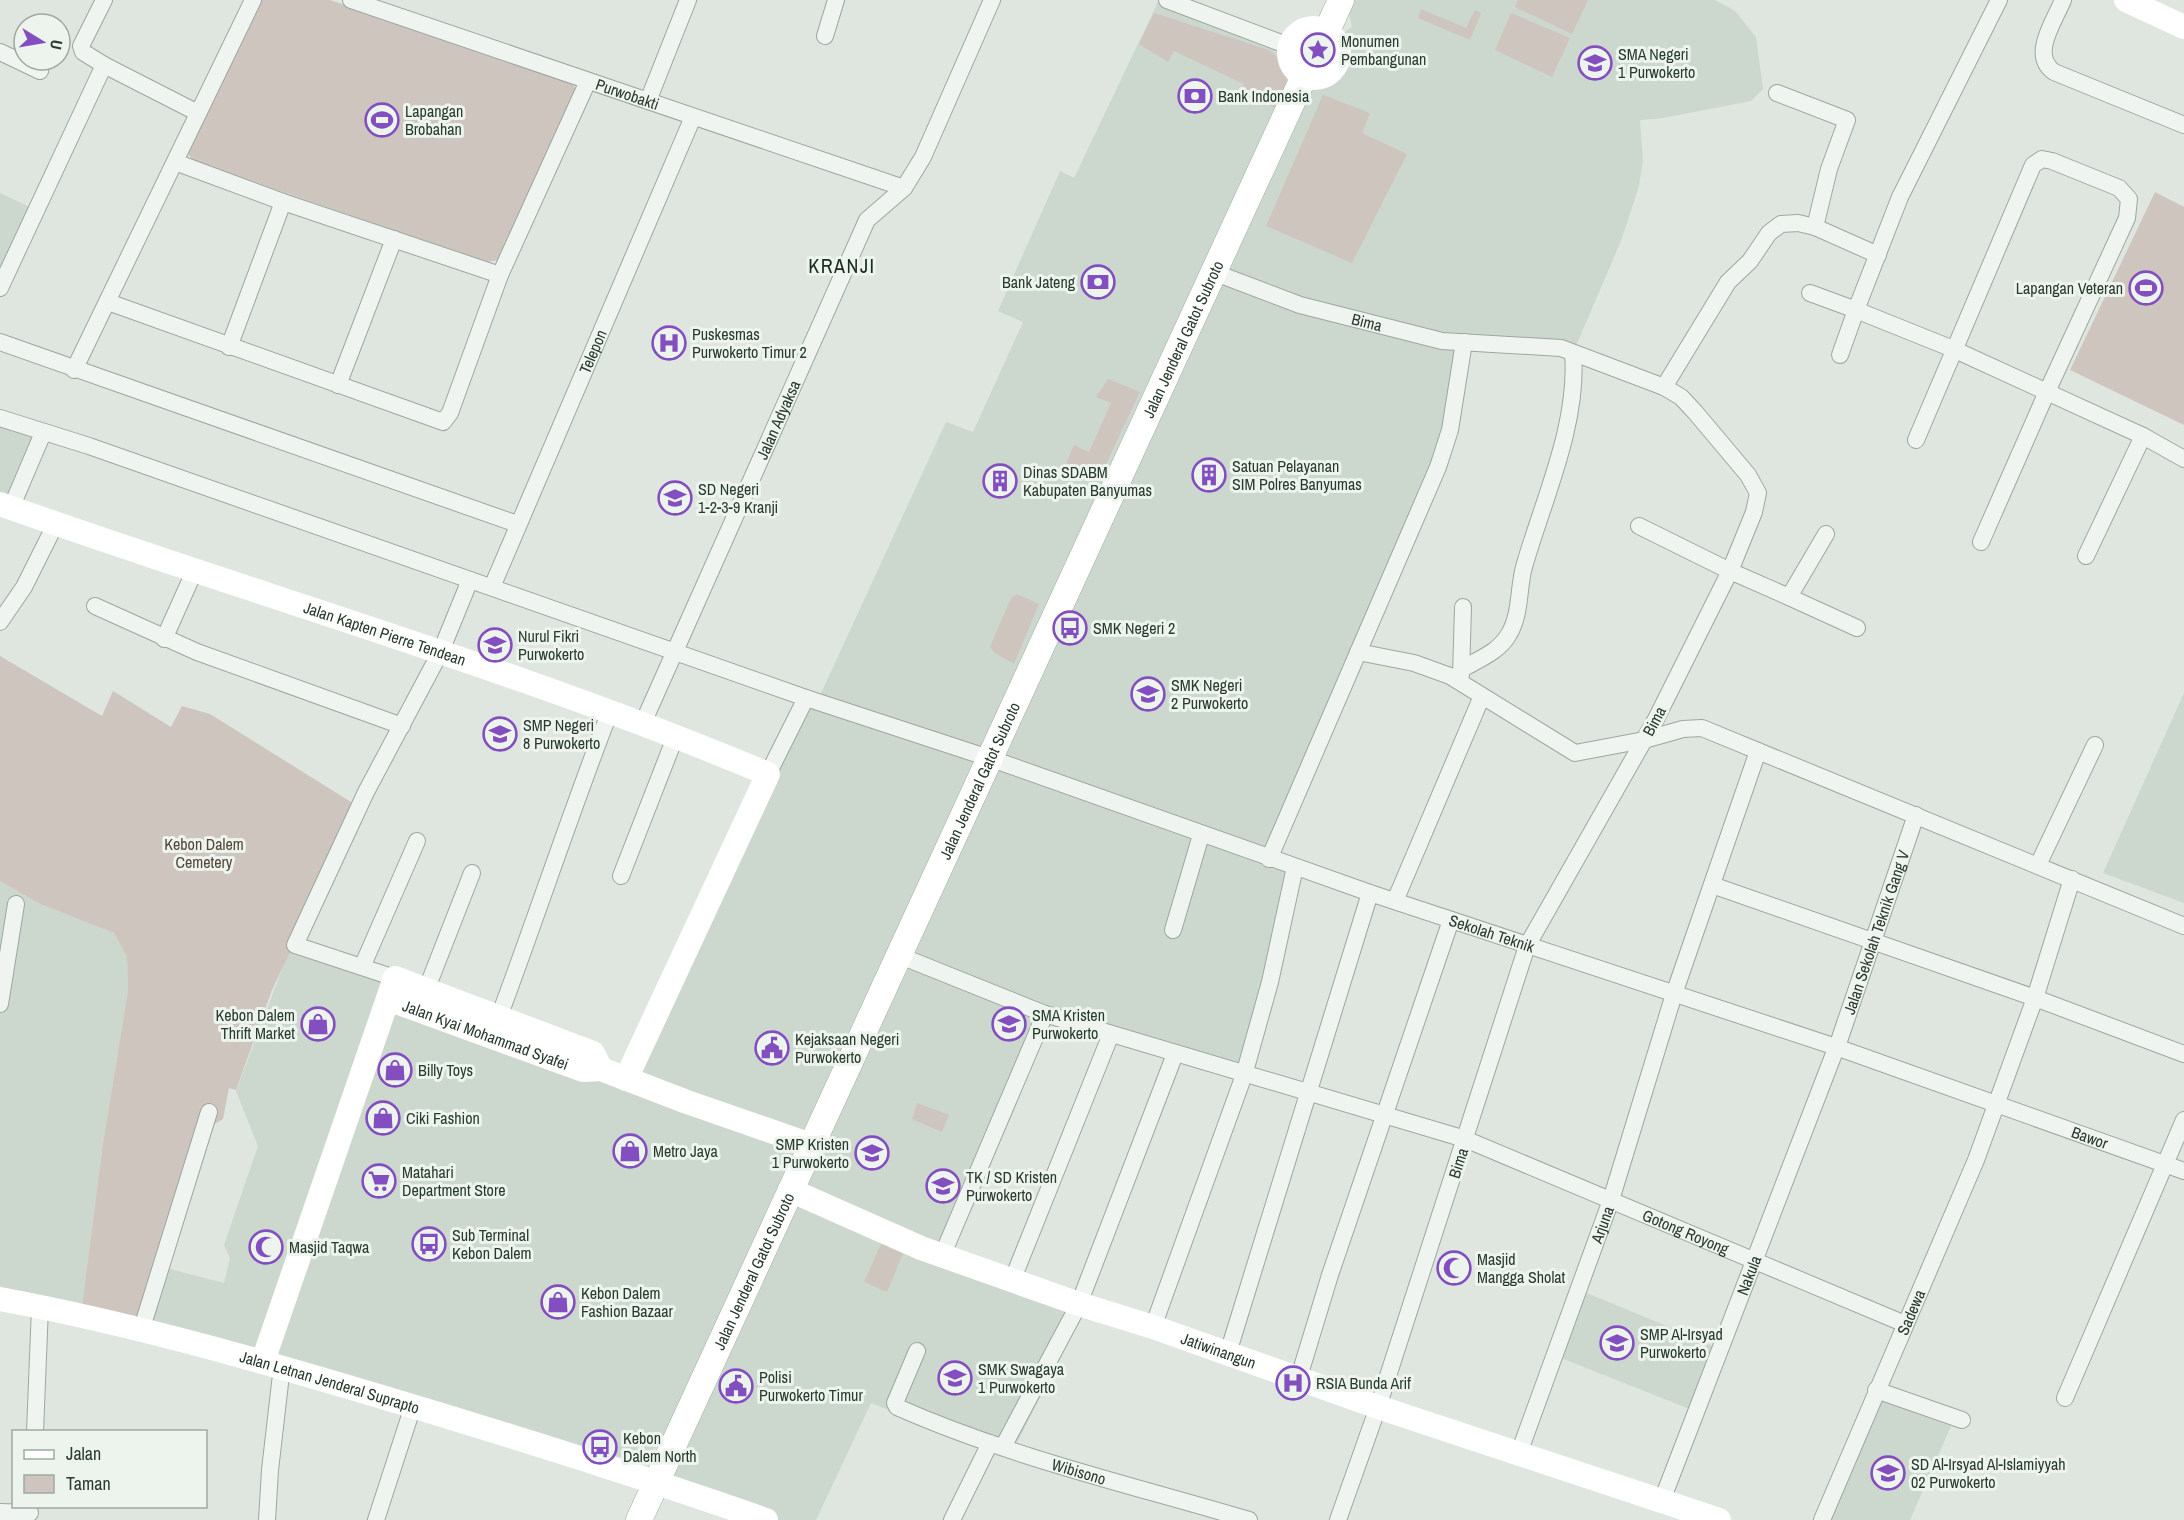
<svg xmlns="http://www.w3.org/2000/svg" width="2184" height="1520" font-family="'Archivo Narrow',sans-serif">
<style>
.built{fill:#ccd7ce}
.green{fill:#cfc5bf}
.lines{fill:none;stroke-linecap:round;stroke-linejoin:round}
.street-casing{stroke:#9ca89f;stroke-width:18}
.primary-casing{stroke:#9eb0a2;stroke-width:27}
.street{stroke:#f0f4f1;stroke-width:16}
.secondary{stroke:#fff;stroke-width:24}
.primary{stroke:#fff;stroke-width:26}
.labels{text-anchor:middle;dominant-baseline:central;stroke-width:6;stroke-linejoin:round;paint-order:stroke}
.poi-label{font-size:16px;fill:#283b2d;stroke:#edf4ee;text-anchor:start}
.street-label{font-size:16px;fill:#283b2d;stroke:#edf4ee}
.park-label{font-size:16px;fill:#554437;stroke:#edf4ee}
.quarter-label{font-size:20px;letter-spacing:1.5px;fill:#1b2b1f;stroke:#edf4ee}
</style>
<rect width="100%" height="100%" fill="#dee6df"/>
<path class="built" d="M 1159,0 L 1289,46 L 1290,62 L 1295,69 L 1315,78 L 1331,71 L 1339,55 L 1335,38 L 1352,27 L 1346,0 L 1715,0 L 1735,11 L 1756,37 L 1763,89 L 1751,101 L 1663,118 L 1640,120 L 1643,160 L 1639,186 L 1621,241 L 1573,353 L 1464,342 L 1450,430 L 1269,858 L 1295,867 L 1244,1075 L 1045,1014 L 942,1256 L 790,1190 L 811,1145 L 626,1079 L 806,698 L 817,702 L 946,422 L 973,432 L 1023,322 L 998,311 L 1060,171 L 1074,178 Z
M 0,193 L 34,209 L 0,280 Z
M 0,420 L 42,433 L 11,508 L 0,504 Z
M 2184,693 L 2184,903 L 2103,873 Z
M 0,881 L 40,904 L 114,933 L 127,957 L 128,991 L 103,1143 L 81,1314 L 0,1297 Z
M 289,951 L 372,975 L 403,1004 L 790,1145 L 798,1154 L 669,1433 L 658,1447 L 626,1459 L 145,1318 L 162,1267 L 224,1283 L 230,1258 L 224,1245 L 258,1146 L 236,1091 Z
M 801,1197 L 1085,1309 L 1019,1439 L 1007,1457 L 871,1403 L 816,1520 L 744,1520 L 662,1490 Z
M 1582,1291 L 1679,1331 L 1670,1352 L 1679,1332 L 1717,1348 L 1692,1410 L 1556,1356 Z
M 1877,1399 L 1951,1426 L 1910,1520 L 1827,1520 Z"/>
<path class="green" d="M 259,0 L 330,0 L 572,81 L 576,91 L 501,260 L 485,262 L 193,161 L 186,151 Z
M 1518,0 L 1588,0 L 1572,34 L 1515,7 Z
M 1421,9 L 1466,28 L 1475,10 L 1481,13 L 1470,40 L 1418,18 Z
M 1154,13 L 1269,50 C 1294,70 1289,81 1276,108 L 1240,93 L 1244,84 L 1174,51 L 1168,62 L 1139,44 Z
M 1511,13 L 1570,38 L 1552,77 L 1495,50 Z
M 1323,95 L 1370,113 L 1362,133 L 1407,154 L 1352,263 L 1266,226 Z
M 2155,192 L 2184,207 L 2184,425 L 2070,370 Z
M 1108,379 L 1140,392 L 1099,479 L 1066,463 L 1074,445 L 1089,452 L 1111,403 L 1096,397 Z
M 1017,594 L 1039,604 L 1014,664 L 995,653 L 990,647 L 1011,598 Z
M 0,656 L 102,716 L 113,691 L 171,727 L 182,706 L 210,714 L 359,807 L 272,990 L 236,1090 L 229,1088 L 223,1119 L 213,1125 L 141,1330 L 81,1314 L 103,1143 L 128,991 L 127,957 L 114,933 L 40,904 L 0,881 Z
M 917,1103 L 949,1115 L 942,1132 L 912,1119 Z
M 882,1242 L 904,1251 L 887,1292 L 864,1282 Z"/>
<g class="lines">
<defs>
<g id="street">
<path d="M 104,0 L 81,46 L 83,52 L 104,65"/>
<path id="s1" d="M 351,0 L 904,188"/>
<path d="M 1167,0 L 1289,46"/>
<path d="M 1999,0 L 1900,197 L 1856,310 L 1953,349 L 2143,436 L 2184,459"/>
<path d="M 2063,0 C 2054,22 2030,55 2054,72 L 2184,125"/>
<path d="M 825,36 L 836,0"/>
<path d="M 0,52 L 40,71"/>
<path d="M 1777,93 L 1847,120 L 1829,169 L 1815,227"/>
<path d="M 648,101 L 688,0"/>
<path d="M 175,162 L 283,202 L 500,275"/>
<path id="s2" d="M 1213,272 L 1300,305 L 1442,341 L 1561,348 L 1664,387 L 1681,397 L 1695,412 L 1748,475 L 1758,493 L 1754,512 L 1730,571 L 1656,719 L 1527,946 L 1378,1407 L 1338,1520"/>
<path d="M 0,288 L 104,65 L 198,113"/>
<path d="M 1810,293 L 1856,310 L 1840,355"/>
<path d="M 108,302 L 443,422 L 450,413 L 500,275 L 588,81"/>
<path d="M 0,342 L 517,524"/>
<path d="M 229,347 L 283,202"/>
<path d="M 74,370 L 253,0"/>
<path d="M 338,385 L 394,239"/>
<path d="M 1664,387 L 1728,282 L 1750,261 L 1769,233 L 1781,224 L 1798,223 L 1815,227 L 1878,255"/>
<path d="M 0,418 L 89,446 L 806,698"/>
<path d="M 1916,440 L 2033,165 L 2042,159 L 2052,161 L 2119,188 L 2129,199 L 2127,218 L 2046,394 L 1981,542"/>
<path d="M 11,508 L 43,433"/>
<path d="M 1639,526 L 1730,571 L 1789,597 L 1826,534"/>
<path d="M 2086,556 L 2143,436"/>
<path id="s3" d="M 492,587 L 693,117"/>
<path d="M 1789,597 L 1857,628"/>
<path d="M 95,606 L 197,652 L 402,726"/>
<path d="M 0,622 L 24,587 L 56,523"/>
<path d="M 164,639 L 194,572"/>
<path d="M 1358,652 L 1414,663 L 1450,676 L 1575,753 L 1644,740 L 1683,729 L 1702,728 L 2184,926"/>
<path d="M 1462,669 C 1479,659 1499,652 1509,634 C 1521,614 1518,589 1524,567 C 1543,500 1579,424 1573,353"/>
<path d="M 1461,675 L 1463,607"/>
<path id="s4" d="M 643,723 L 867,220 L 904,188 L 923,157 L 992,0"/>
<path id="s5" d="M 768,774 L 806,698 L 989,758 L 1370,893 L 1836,1047 L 2184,1171"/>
<path d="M 1269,859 L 1438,467 L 1450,430 L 1464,342"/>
<path d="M 2038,865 L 2095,745"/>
<path d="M 621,876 L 676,735"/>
<path d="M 1712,885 L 2035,998 L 2184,1054"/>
<path d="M 1395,901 L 1482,696"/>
<path d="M 1173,930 L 1201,835"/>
<path id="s6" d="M 898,955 L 1045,1014 L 1465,1139 L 1905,1324"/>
<path d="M 362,967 L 417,841"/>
<path d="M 395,978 L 295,945 L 366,792 L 441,651 L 470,580"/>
<path d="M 427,988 L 472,873"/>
<path d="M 0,1004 L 16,904"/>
<path d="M 499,1017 C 537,915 571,812 610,711"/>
<path d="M 942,1256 L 1045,1014"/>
<path d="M 1012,1281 L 1111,1034"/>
<path d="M 1153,1327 L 1244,1075 L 1270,982 L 1295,867"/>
<path d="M 141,1331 L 209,1112"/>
<path id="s7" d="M 917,1351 L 895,1403 L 897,1407 C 1010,1457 1131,1485 1249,1520"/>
<path d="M 1228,1353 L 1370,893"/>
<path d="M 1299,1377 L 1330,1275 L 1451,920"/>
<path d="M 1876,1390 L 1962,1420"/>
<path d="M 2065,1398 L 2184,1120"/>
<path d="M 35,1432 L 40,1307"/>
<path d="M 1003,1447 L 1079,1304 L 1175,1054"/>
<path id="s8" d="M 1519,1453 L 1611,1200 L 1674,994 L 1758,751"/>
<path id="s9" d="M 1661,1503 L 1840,1038 L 1916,815"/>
<path d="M 0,1512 L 30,1513"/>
<path d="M 267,1520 L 270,1470 L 282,1366"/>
<path d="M 376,1520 L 413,1406"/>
<path d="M 952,1520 L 990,1443"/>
<path id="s10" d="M 1822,1520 L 1976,1160 L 2035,998 L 2072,879"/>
</g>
<g id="primary">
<path d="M 1327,31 L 1341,0"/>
<path id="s15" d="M 639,1520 L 1304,76"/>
</g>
</defs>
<use href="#street" class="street-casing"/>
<use href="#primary" class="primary-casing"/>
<use href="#street" class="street"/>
<g class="secondary">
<path d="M 2126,0 L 2184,27"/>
<circle cx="1314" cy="53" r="25"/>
<path id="s11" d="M 0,504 C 256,595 518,669 768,774 L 626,1079"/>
<path id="s12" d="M 388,999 L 583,1070 L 601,1069 L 687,1102 L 811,1145"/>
<path id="s13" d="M 790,1190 L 921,1248 L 1079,1304 L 1153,1327 L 1378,1407 L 1719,1520"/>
<path id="s14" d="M 0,1299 C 140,1325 276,1365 412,1406 C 531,1442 649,1479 766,1520"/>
<path d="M 263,1361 L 395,978 L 593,1053 L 601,1069"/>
</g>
<use href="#primary" class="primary"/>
</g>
<defs>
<symbol id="sight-ring" viewBox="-11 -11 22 22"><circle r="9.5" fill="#edf4ee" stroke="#834ebf" stroke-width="1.5"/><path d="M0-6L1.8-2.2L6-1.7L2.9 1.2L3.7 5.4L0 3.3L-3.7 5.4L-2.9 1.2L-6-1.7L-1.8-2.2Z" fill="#834ebf"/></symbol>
<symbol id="school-ring" viewBox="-11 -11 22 22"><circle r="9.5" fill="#edf4ee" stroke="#834ebf" stroke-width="1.5"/><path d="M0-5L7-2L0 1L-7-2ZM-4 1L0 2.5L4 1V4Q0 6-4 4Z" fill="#834ebf"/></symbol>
<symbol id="bank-ring" viewBox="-11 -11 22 22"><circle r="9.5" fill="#edf4ee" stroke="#834ebf" stroke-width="1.5"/><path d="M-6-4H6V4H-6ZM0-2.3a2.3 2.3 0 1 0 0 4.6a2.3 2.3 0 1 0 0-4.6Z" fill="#834ebf"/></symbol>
<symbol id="stadium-ring" viewBox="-11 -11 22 22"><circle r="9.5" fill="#edf4ee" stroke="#834ebf" stroke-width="1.5"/><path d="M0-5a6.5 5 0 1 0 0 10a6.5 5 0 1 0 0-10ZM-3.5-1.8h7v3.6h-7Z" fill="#834ebf"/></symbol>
<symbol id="hospital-ring" viewBox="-11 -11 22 22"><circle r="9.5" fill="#edf4ee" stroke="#834ebf" stroke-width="1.5"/><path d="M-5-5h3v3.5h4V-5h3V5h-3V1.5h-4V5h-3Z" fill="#834ebf"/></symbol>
<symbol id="building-ring" viewBox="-11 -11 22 22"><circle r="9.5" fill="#edf4ee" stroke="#834ebf" stroke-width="1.5"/><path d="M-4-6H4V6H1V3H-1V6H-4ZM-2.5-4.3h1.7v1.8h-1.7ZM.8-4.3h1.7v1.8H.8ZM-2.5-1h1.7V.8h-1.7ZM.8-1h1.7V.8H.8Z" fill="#834ebf"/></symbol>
<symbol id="bus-ring" viewBox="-11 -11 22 22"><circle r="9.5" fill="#edf4ee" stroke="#834ebf" stroke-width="1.5"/><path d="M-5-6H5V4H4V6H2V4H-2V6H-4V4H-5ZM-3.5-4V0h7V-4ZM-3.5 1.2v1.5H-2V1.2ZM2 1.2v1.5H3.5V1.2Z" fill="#834ebf"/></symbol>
<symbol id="shop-ring" viewBox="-11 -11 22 22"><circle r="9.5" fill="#edf4ee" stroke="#834ebf" stroke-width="1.5"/><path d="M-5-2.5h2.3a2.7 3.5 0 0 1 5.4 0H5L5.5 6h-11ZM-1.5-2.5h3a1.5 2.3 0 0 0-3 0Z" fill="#834ebf"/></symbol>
<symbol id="civic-ring" viewBox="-11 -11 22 22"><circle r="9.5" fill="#edf4ee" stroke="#834ebf" stroke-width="1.5"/><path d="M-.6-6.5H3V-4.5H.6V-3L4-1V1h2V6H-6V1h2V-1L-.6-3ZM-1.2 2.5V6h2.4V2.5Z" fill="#834ebf"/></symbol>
<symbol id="supermarket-ring" viewBox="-11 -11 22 22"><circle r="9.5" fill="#edf4ee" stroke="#834ebf" stroke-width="1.5"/><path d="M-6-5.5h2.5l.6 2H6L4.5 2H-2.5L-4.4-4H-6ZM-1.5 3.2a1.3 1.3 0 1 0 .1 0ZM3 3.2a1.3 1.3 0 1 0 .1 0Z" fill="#834ebf"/></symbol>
<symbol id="mosque-ring" viewBox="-11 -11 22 22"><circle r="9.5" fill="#edf4ee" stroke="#834ebf" stroke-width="1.5"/><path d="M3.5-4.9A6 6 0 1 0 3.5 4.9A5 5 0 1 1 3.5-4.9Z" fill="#834ebf"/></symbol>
</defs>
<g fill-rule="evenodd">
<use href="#sight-ring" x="1299" y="31" width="38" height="38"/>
<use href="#school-ring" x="1576" y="44" width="38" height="38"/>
<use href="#bank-ring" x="1176" y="77" width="38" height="38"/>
<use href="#stadium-ring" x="363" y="101" width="38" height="38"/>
<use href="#bank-ring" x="1079" y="263" width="38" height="38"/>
<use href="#stadium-ring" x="2127" y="269" width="38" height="38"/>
<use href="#hospital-ring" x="650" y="324" width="38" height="38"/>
<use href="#building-ring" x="1190" y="456" width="38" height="38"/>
<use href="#building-ring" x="981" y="462" width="38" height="38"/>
<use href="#school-ring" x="656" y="479" width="38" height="38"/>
<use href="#bus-ring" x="1051" y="609" width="38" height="38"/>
<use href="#school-ring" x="476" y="626" width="38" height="38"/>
<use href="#school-ring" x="1129" y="675" width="38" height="38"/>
<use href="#school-ring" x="481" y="715" width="38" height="38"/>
<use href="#shop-ring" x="299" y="1005" width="38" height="38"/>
<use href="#school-ring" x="990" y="1005" width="38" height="38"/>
<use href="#civic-ring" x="753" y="1029" width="38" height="38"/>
<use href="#shop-ring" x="376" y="1051" width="38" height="38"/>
<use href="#shop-ring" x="364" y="1099" width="38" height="38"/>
<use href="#shop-ring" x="611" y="1132" width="38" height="38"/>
<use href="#school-ring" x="853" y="1134" width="38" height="38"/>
<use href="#supermarket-ring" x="360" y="1162" width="38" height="38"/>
<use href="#school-ring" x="924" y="1167" width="38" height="38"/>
<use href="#bus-ring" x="410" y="1225" width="38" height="38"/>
<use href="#mosque-ring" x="247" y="1228" width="38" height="38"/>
<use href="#mosque-ring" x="1435" y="1249" width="38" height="38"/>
<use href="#shop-ring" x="539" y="1283" width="38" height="38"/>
<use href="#school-ring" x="1598" y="1324" width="38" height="38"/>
<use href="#school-ring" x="936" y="1359" width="38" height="38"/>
<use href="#hospital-ring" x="1274" y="1364" width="38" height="38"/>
<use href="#civic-ring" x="717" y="1367" width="38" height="38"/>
<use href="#bus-ring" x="581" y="1428" width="38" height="38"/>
<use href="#school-ring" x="1869" y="1454" width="38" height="38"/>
</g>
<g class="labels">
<g class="poi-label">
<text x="1341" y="41">Monumen<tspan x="1341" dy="18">Pembangunan</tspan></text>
<text x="1618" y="54">SMA Negeri<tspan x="1618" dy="18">1 Purwokerto</tspan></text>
<text x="1218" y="96">Bank Indonesia</text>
<text x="405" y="111">Lapangan<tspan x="405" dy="18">Brobahan</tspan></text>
<text x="1075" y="282" text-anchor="end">Bank Jateng</text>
<text x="2123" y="288" text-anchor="end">Lapangan Veteran</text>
<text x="692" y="334">Puskesmas<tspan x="692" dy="18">Purwokerto Timur 2</tspan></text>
<text x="1232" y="466">Satuan Pelayanan<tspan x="1232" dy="18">SIM Polres Banyumas</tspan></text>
<text x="1023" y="472">Dinas SDABM<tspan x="1023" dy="18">Kabupaten Banyumas</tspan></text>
<text x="698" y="489">SD Negeri<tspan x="698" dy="18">1-2-3-9 Kranji</tspan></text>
<text x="1093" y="628">SMK Negeri 2</text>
<text x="518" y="636">Nurul Fikri<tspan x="518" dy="18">Purwokerto</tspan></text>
<text x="1171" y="685">SMK Negeri<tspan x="1171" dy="18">2 Purwokerto</tspan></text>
<text x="523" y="725">SMP Negeri<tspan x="523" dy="18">8 Purwokerto</tspan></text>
<text x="295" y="1015" text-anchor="end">Kebon Dalem<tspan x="295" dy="18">Thrift Market</tspan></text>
<text x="1032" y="1015">SMA Kristen<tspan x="1032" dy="18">Purwokerto</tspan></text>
<text x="795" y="1039">Kejaksaan Negeri<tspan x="795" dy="18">Purwokerto</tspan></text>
<text x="418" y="1070">Billy Toys</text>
<text x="406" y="1118">Ciki Fashion</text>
<text x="849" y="1144" text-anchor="end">SMP Kristen<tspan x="849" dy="18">1 Purwokerto</tspan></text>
<text x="653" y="1151">Metro Jaya</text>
<text x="402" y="1172">Matahari<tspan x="402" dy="18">Department Store</tspan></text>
<text x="966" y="1177">TK / SD Kristen<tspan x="966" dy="18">Purwokerto</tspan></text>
<text x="452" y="1235">Sub Terminal<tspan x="452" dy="18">Kebon Dalem</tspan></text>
<text x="289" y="1247">Masjid Taqwa</text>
<text x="1477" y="1259">Masjid<tspan x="1477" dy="18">Mangga Sholat</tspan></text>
<text x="581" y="1293">Kebon Dalem<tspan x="581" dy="18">Fashion Bazaar</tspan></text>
<text x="1640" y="1334">SMP Al-Irsyad<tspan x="1640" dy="18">Purwokerto</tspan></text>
<text x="978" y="1369">SMK Swagaya<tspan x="978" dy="18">1 Purwokerto</tspan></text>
<text x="759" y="1377">Polisi<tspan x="759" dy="18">Purwokerto Timur</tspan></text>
<text x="1316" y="1383">RSIA Bunda Arif</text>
<text x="623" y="1438">Kebon<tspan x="623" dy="18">Dalem North</tspan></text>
<text x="1911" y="1464">SD Al-Irsyad Al-Islamiyyah<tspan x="1911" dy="18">02 Purwokerto</tspan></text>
</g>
<g class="street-label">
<text stroke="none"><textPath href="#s1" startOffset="292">Purwobakti</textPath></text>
<text stroke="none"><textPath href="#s2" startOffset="162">Bima</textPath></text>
<text stroke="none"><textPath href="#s15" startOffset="1300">Jalan Jenderal Gatot Subroto</textPath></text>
<text stroke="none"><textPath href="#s3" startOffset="256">Telepon</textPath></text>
<text stroke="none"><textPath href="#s4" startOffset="332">Jalan Adyaksa</textPath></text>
<text stroke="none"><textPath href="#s11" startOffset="406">Jalan Kapten Pierre Tendean</textPath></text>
<text transform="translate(1654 721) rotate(-62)">Bima</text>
<text stroke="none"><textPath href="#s15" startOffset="814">Jalan Jenderal Gatot Subroto</textPath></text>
<text stroke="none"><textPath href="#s9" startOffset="610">Jalan Sekolah Teknik Gang V</textPath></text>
<text stroke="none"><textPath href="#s5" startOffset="810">Sekolah Teknik</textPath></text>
<text stroke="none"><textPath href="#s12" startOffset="104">Jalan Kyai Mohammad Syafei</textPath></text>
<text stroke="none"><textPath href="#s5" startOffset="1442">Bawor</textPath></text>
<text transform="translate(1458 1163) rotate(-72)">Bima</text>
<text stroke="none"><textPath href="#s8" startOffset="243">Arjuna</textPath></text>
<text stroke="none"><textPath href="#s6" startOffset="836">Gotong Royong</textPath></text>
<text stroke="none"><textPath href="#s15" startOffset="274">Jalan Jenderal Gatot Subroto</textPath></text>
<text stroke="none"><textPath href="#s9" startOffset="244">Nakula</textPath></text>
<text stroke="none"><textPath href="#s10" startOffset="226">Sadewa</textPath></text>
<text stroke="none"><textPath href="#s13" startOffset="458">Jatiwinangun</textPath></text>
<text stroke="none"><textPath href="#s14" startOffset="340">Jalan Letnan Jenderal Suprapto</textPath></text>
<text stroke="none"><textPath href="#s7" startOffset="254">Wibisono</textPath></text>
</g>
<g class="park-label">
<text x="204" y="844">Kebon Dalem<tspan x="204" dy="18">Cemetery</tspan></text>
</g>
<g class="quarter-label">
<text x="842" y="265">KRANJI</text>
</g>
</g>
<rect x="12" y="1430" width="195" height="78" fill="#edf4ee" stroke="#9eaaa1" stroke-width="1.5"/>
<rect x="24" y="1450" width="30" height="9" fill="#ffffff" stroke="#9eaaa1" stroke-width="1.5"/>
<text x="66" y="1460" font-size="18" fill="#283b2d">Jalan</text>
<rect x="24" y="1475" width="30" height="18" fill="#cfc5bf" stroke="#9eaaa1" stroke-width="1.5"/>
<text x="66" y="1490" font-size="18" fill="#283b2d">Taman</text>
<g transform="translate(42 42) rotate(101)"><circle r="28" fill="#edf4ee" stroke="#9eaaa1" stroke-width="1.5"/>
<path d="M0-4.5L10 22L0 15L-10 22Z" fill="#834ebf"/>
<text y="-9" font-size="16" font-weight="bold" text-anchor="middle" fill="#283b2d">U</text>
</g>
</svg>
